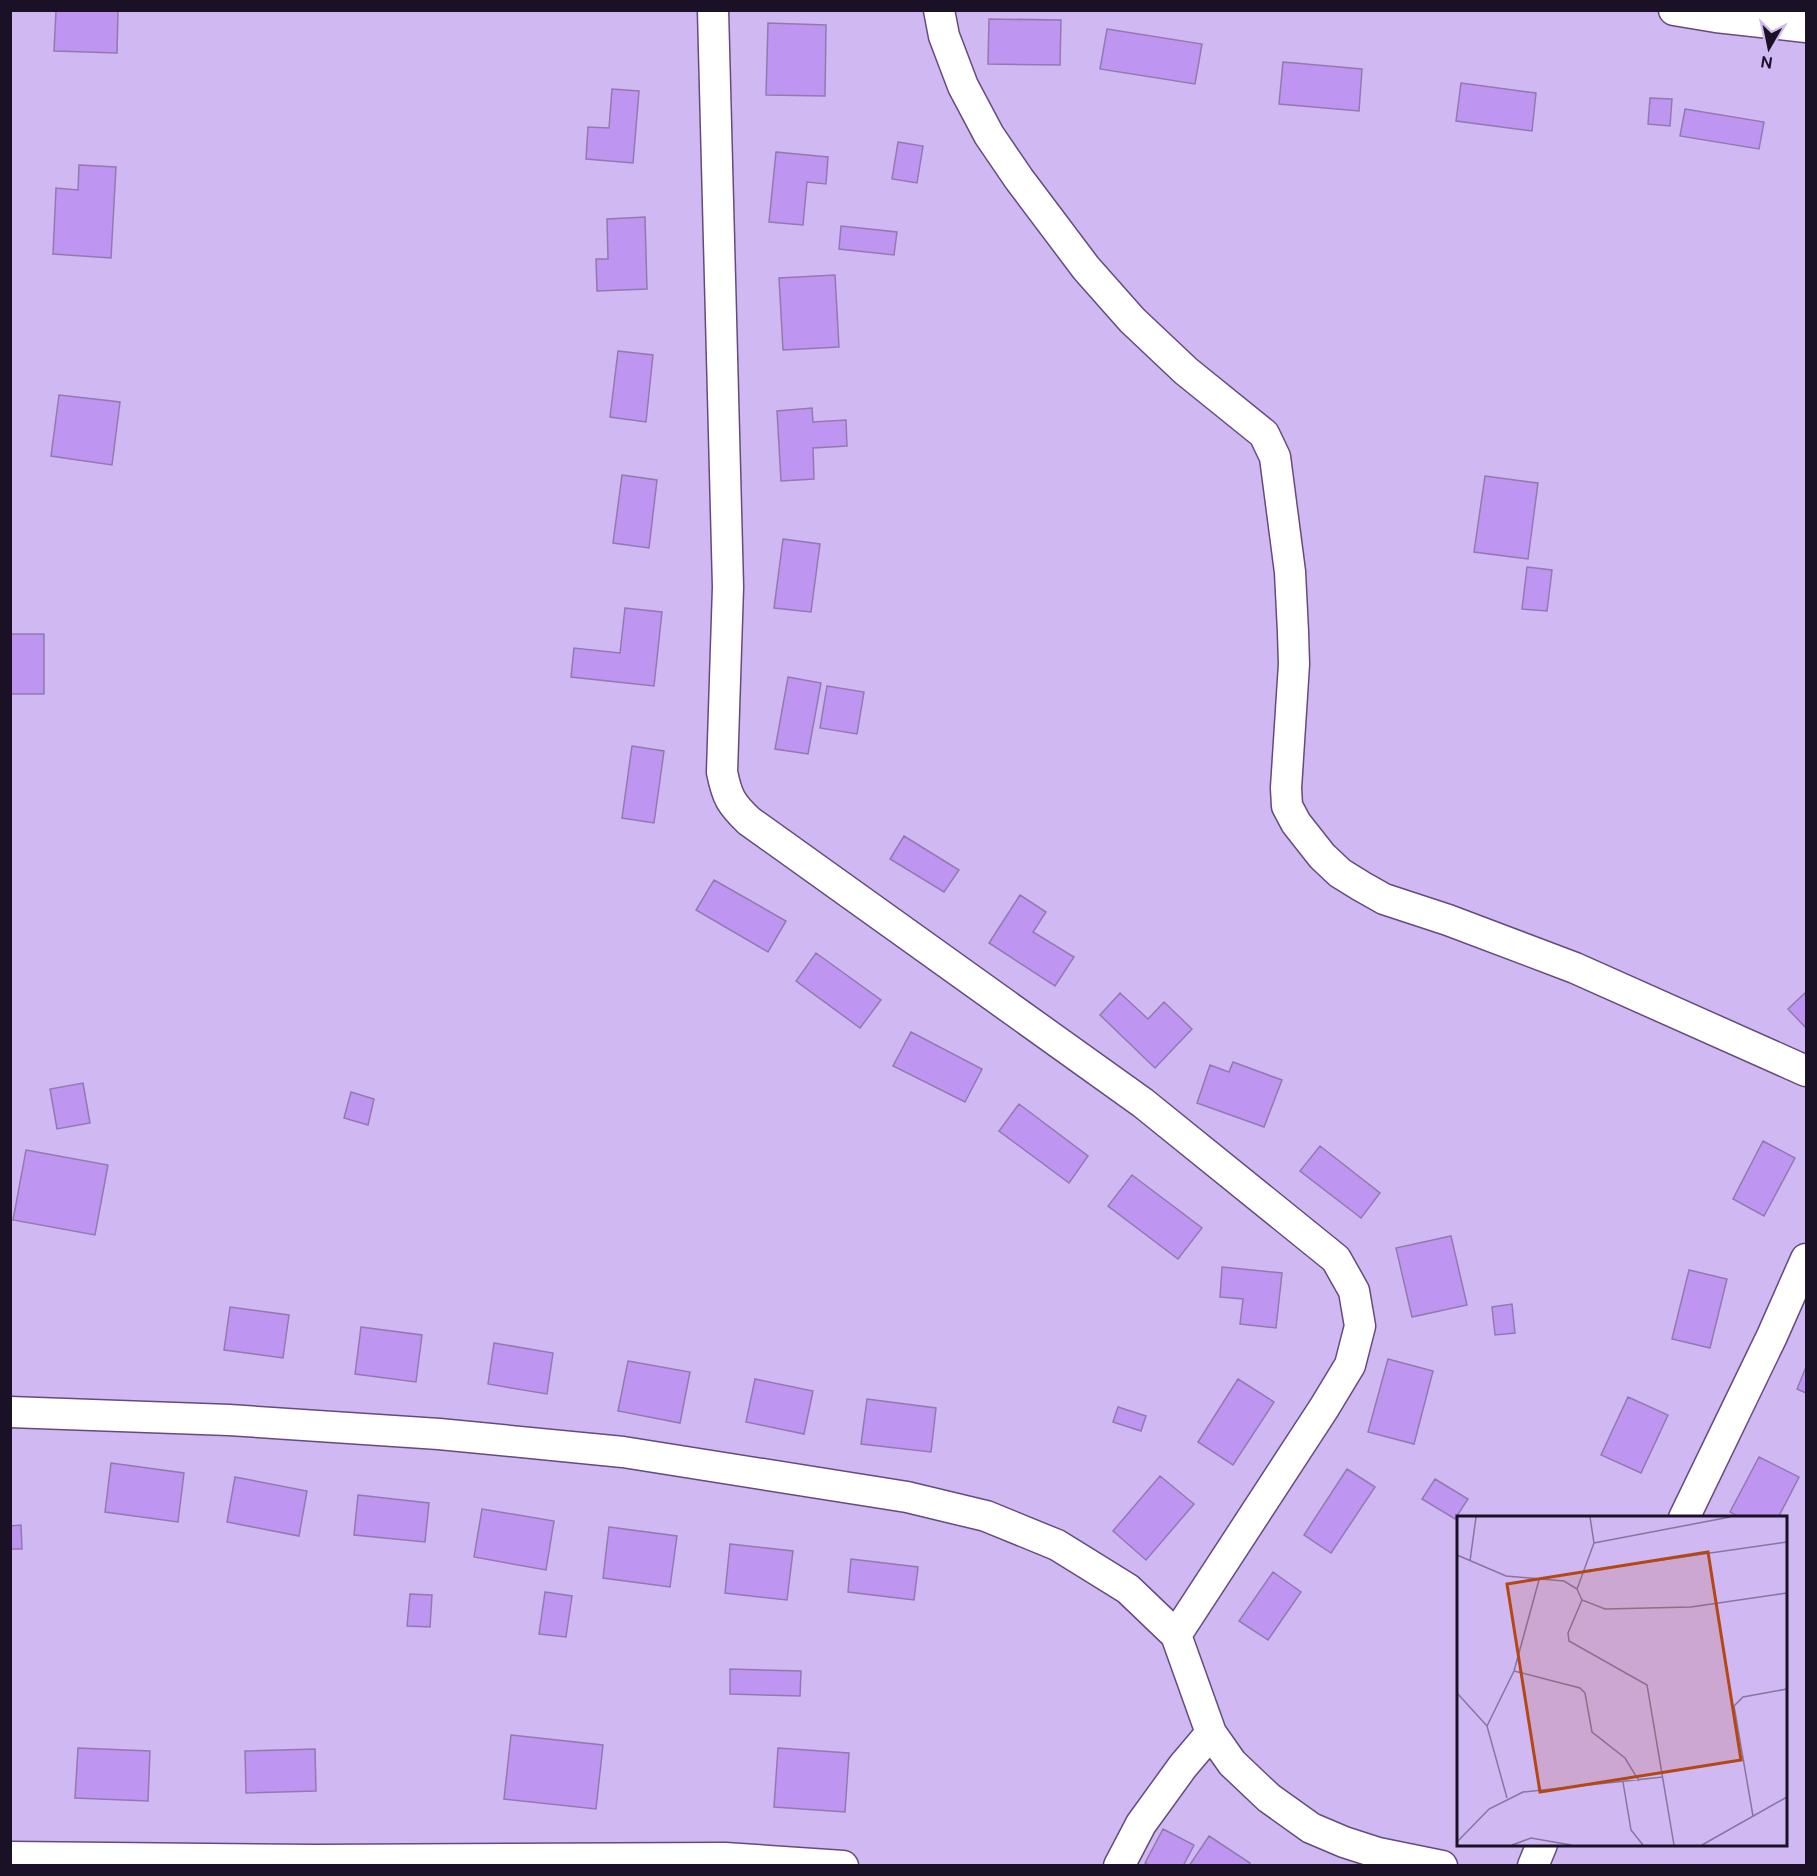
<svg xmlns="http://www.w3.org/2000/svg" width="1817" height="1876" font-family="'DM Sans',sans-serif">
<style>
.building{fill:#be95f1;stroke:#927ab1;stroke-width:1.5}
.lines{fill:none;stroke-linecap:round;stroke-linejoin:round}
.street-casing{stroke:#624c7f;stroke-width:33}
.street{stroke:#fff;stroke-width:30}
.inset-road{fill:none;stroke:#8775a0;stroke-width:1.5}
.view{fill:#b44712;fill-opacity:0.15;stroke:#b44712;stroke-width:3}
.inset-edge{fill:none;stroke:#1a1126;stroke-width:3}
</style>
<rect width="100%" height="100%" fill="#d0b8f2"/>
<path class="building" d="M 56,10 L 118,10 L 117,53 L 54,51 Z
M 989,19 L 1061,20 L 1060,65 L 988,64 Z
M 768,23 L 826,25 L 825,96 L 766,95 Z
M 1107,29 L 1202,44 L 1195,84 L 1100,69 Z
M 1283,62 L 1362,69 L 1359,111 L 1279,104 Z
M 1461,83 L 1536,93 L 1532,131 L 1456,121 Z
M 612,89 L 639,91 L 633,163 L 586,159 L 588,127 L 609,128 Z
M 1650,98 L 1672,99 L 1670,126 L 1648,124 Z
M 1685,109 L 1764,122 L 1759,149 L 1680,136 Z
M 898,142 L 923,146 L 917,183 L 892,179 Z
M 776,152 L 828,157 L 826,184 L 807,182 L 803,225 L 769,222 Z
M 79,165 L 116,167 L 111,258 L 53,254 L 56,188 L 78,190 Z
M 645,217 L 647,289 L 597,291 L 596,259 L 608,259 L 607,219 Z
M 841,226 L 897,232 L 894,255 L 839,249 Z
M 835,275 L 839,347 L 783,350 L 779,278 Z
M 618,351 L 653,355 L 646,422 L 610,417 Z
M 59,395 L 120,402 L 112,465 L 51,456 Z
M 812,408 L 813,422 L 846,420 L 847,446 L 813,448 L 814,479 L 781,481 L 777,411 Z
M 622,475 L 657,480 L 649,548 L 613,543 Z
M 1485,476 L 1538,483 L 1528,559 L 1474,552 Z
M 783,539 L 820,544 L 811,612 L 774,608 Z
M 1527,567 L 1552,570 L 1547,611 L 1522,609 Z
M 625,608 L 662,612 L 654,686 L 571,677 L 574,648 L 620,653 Z
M 10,634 L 44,634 L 44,694 L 10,694 Z
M 788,677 L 821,683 L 808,754 L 775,749 Z
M 827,686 L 864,692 L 857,734 L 820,728 Z
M 632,746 L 664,751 L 654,823 L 622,818 Z
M 904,836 L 959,870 L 944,892 L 890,859 Z
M 714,880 L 786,921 L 768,952 L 696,910 Z
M 1020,895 L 1046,912 L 1033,932 L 1074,957 L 1055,986 L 989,943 Z
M 816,953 L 881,1000 L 860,1028 L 796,981 Z
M 1806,992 L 1806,1028 L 1788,1009 Z
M 1120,993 L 1148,1019 L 1164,1002 L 1192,1029 L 1155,1068 L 1100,1015 Z
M 911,1032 L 982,1069 L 965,1102 L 893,1066 Z
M 1233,1062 L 1282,1080 L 1264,1127 L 1197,1103 L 1210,1065 L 1229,1072 Z
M 83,1083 L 90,1123 L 57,1129 L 50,1089 Z
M 351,1092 L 374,1099 L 368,1125 L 344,1118 Z
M 1019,1104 L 1088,1156 L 1069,1183 L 999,1131 Z
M 1763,1141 L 1795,1158 L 1764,1216 L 1733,1199 Z
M 1320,1146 L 1380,1193 L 1361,1218 L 1300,1171 Z
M 26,1150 L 108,1165 L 95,1235 L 13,1220 Z
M 1132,1175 L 1202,1228 L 1178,1259 L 1108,1206 Z
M 1451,1236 L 1467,1305 L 1412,1317 L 1396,1248 Z
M 1222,1267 L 1282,1273 L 1276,1328 L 1240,1324 L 1243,1299 L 1220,1297 Z
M 1689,1270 L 1727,1279 L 1710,1348 L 1672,1339 Z
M 1512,1304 L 1515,1333 L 1495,1335 L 1492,1307 Z
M 230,1307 L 289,1315 L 283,1358 L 224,1350 Z
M 361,1327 L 422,1335 L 416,1382 L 355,1374 Z
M 494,1343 L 553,1353 L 547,1394 L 488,1384 Z
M 1388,1359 L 1433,1371 L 1414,1444 L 1368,1432 Z
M 628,1361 L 690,1372 L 680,1423 L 618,1411 Z
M 1806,1367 L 1806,1393 L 1797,1389 Z
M 755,1379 L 813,1391 L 804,1434 L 746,1422 Z
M 1238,1379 L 1274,1402 L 1233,1465 L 1198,1442 Z
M 1628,1397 L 1668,1415 L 1641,1473 L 1601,1455 Z
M 867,1399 L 936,1408 L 931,1452 L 861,1444 Z
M 1118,1407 L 1146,1416 L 1141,1431 L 1113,1422 Z
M 1759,1457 L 1799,1477 L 1778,1518 L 1740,1518 L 1730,1512 Z
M 111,1463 L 184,1473 L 178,1522 L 105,1512 Z
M 1347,1469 L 1375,1487 L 1331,1553 L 1304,1535 Z
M 1160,1476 L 1194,1504 L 1146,1560 L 1113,1531 Z
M 235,1477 L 307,1491 L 299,1536 L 227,1522 Z
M 1435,1479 L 1468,1499 L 1455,1519 L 1422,1499 Z
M 358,1495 L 429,1503 L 425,1542 L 354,1535 Z
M 482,1509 L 554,1521 L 546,1570 L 474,1557 Z
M 21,1525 L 22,1549 L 10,1549 L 10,1526 Z
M 609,1527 L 677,1536 L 670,1587 L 603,1578 Z
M 730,1544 L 793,1551 L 787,1600 L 725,1593 Z
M 851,1559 L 918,1567 L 914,1600 L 848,1592 Z
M 1273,1572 L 1301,1592 L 1268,1640 L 1239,1621 Z
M 545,1592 L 572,1596 L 566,1637 L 539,1634 Z
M 410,1594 L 432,1595 L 430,1627 L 407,1626 Z
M 730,1669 L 801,1671 L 800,1696 L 730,1694 Z
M 511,1735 L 603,1745 L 596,1809 L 504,1799 Z
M 78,1748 L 150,1751 L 148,1801 L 75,1798 Z
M 778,1748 L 849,1753 L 845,1812 L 774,1807 Z
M 315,1749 L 316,1791 L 246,1793 L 245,1751 Z
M 1163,1829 L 1194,1845 L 1183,1866 L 1150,1866 L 1145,1863 Z
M 1209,1836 L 1250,1863 L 1248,1866 L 1189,1866 Z"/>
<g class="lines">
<defs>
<path id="street" d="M 713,10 L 728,587 L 722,772 C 727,797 731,804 749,821 L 1143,1103 L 1336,1259 L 1354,1291 L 1360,1326 L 1350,1365 L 1324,1408 L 1176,1635
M 939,10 L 944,36 L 963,86 L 989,135 L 1019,179 L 1086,268 L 1132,320 L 1186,371 L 1264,434 L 1275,457 L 1290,572 L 1293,632 L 1294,664 L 1286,788 L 1287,806 L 1296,823 L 1322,856 L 1340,873 L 1361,886 L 1384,899 L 1448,920 L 1575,968 L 1806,1071
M 1674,10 L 1716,17 L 1806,27
M 10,1412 L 229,1420 L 439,1434 L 623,1452 L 907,1497 L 986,1516 L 1057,1545 L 1128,1589 L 1176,1635 L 1211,1733 L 1232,1763 L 1269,1798 L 1311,1828 L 1344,1842 L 1378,1853 L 1442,1866
M 1684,1518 L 1772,1336 L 1806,1259
M 10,1857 L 316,1860 L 725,1858 L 843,1866
M 1119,1866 L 1141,1824 L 1183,1766 L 1211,1733
M 1533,1866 L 1542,1844"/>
</defs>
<use href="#street" class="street-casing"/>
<use href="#street" class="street"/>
</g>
<g transform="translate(1457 1516)">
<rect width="330" height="330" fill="#d0b8f2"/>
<path class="inset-road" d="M 137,27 L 273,1M 0,39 L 49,60 L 107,65 L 120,73 L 125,84 L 148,93 L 234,91 L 330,77M 13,45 L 19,1M 128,55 L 330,26M 120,73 L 137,27 L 133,1M 125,84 L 111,117 L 112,125 L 190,169 L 217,329M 57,155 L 123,172 L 128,177 L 135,216 L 168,242 L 182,265M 0,177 L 30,210M 166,266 L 174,314 L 186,329M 50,282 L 30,210 L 57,155 L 82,64M 296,300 L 277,190 L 286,181 L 330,173M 0,326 L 32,293 L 66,276 L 206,261M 55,329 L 74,322 L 114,329M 245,329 L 330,281"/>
<path class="view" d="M 251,36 L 284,244 L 83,276 L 50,68 Z"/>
<rect width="330" height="330" class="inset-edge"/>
</g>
<rect width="1817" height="1876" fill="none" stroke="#1a1126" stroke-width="24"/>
<g transform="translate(1769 48) rotate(189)" stroke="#d0b8f2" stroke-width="4.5" paint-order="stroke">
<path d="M0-4.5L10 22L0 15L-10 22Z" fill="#1a1126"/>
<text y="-9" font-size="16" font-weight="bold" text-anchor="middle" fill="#1a1126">N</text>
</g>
</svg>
